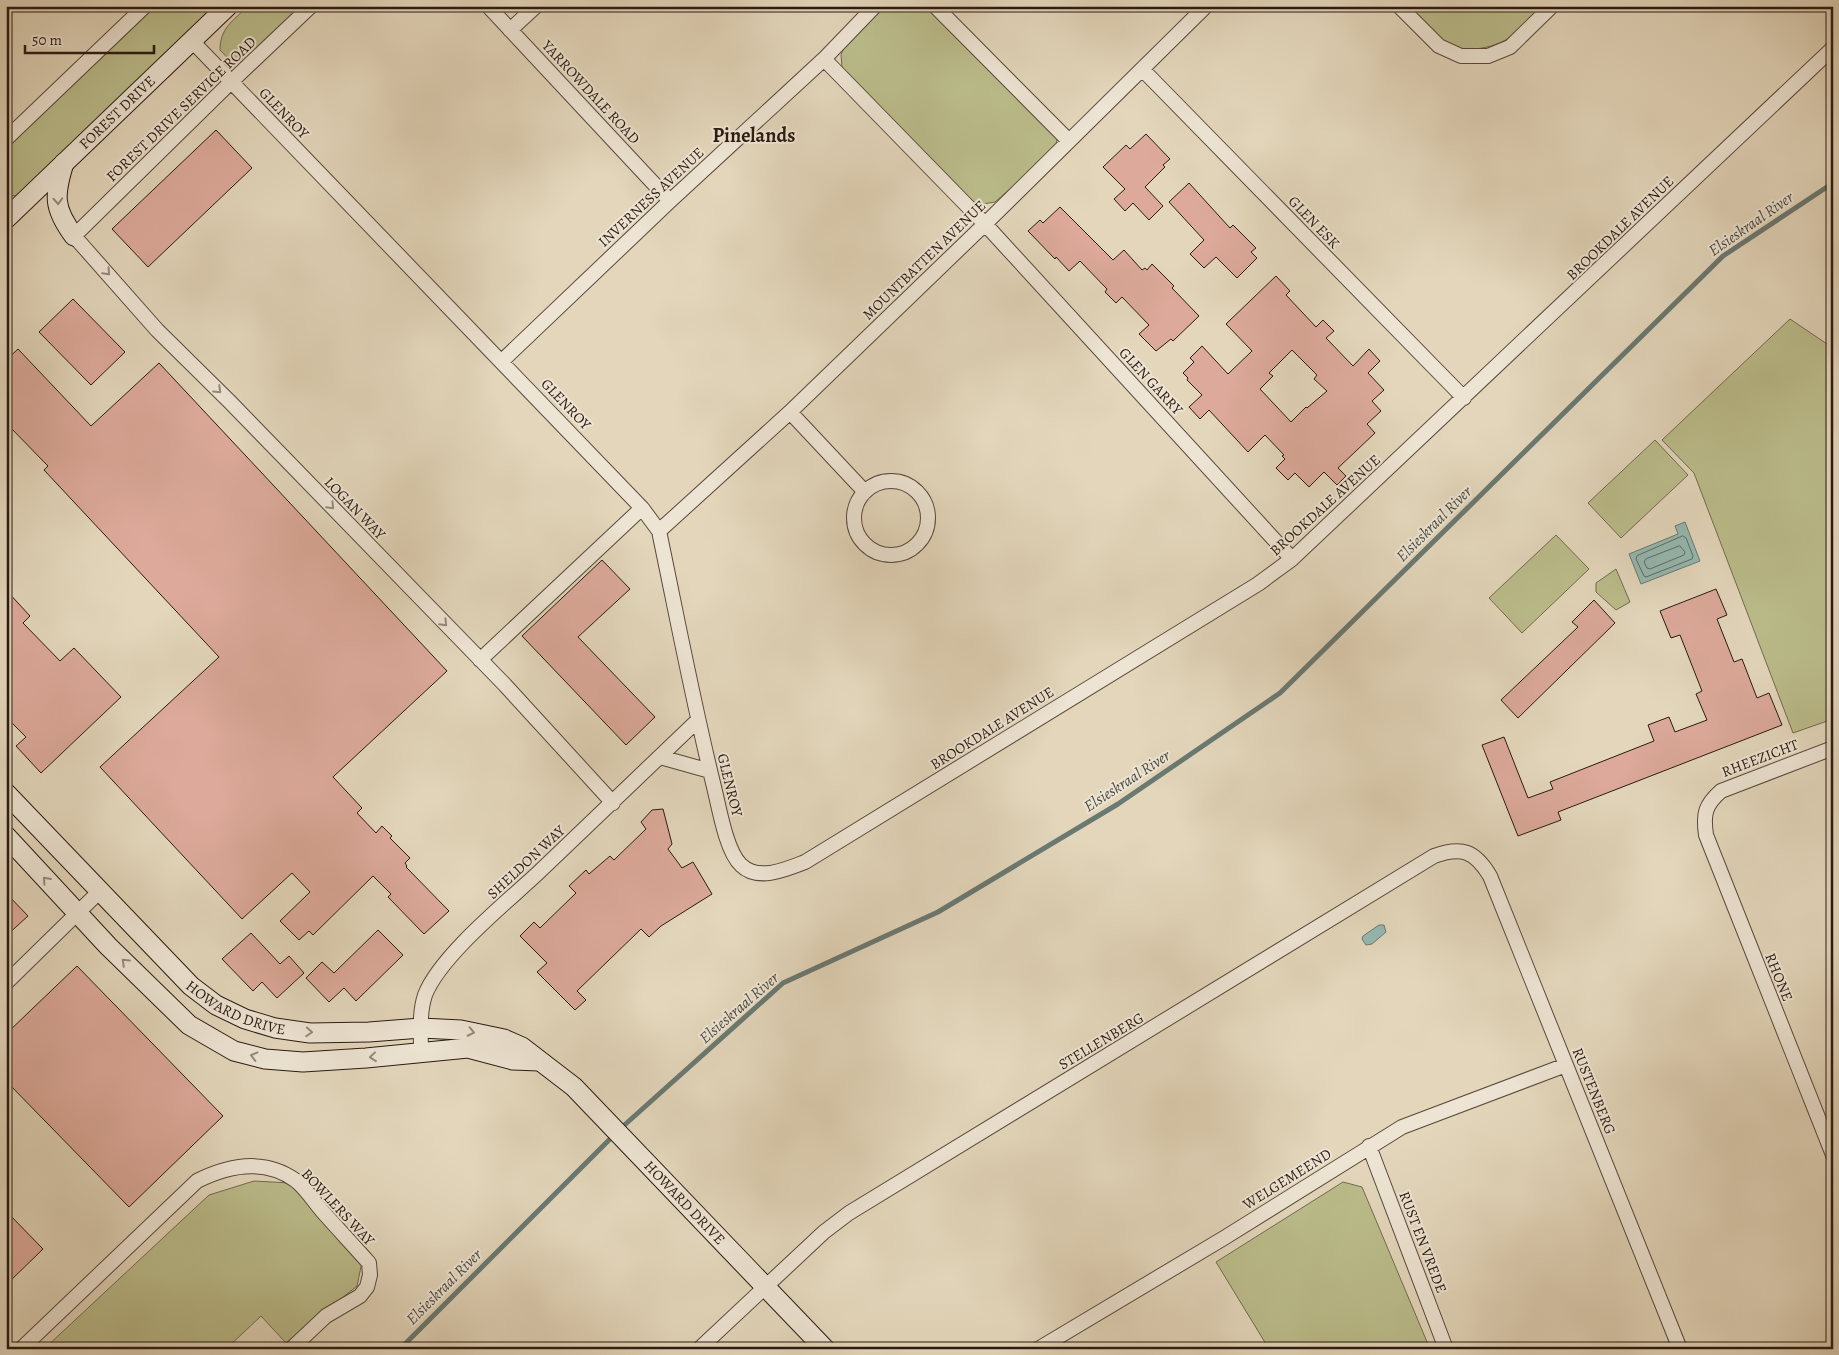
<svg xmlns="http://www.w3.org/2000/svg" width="1839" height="1355" font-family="Alegreya,serif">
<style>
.green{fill:#bbbc8b;stroke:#726b4e}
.water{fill:#95b9b2;stroke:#6a7972}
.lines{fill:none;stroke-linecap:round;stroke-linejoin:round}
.shore{stroke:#606a62;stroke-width:1}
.stream{stroke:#6a7972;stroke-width:5}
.building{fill:#dca99a;stroke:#2a1a11;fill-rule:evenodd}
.street-casing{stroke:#58493c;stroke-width:16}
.secondary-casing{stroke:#2a1a11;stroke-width:21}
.street{stroke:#ede4d3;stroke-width:14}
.secondary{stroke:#ede4d3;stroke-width:19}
.oneway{stroke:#95897c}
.labels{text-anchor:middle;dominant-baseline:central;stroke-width:4;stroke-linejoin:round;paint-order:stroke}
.street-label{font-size:15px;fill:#2a1a11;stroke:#ede4d3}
.water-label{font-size:16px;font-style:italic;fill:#4a4a41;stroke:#ede4d3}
.district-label{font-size:20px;font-weight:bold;fill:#2a1a11;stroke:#ede4d3}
</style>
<rect width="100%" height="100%" fill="#e3d6bb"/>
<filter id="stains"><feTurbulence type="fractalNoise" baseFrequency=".004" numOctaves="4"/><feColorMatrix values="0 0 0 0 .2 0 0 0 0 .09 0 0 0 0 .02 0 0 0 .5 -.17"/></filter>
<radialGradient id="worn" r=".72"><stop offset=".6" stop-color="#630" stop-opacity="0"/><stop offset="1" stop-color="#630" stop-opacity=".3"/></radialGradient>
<path class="green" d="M 156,6 L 218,6 L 18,196 L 6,195 L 6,149 Z
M 248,6 L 304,6 L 246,61 C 233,63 228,59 220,50 C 220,28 233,21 248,6 Z
M 886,6 L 929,6 L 1055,133 L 1057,140 L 1055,149 L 995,202 L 983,204 L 972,202 L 842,67 L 841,55 L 845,44 Z
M 1404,6 L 1544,6 C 1520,29 1509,46 1474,49 C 1464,50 1453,49 1444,43 C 1430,32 1417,18 1404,6 Z
M 1790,319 L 1833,348 L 1833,719 L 1793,733 L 1694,473 L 1662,440 Z
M 1655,440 L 1688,475 L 1621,538 L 1588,503 Z
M 1556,535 L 1589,569 L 1522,633 L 1489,598 Z
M 1616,569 L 1630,602 L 1616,610 L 1596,592 L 1596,583 Z
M 254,1181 L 290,1183 L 362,1262 L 357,1286 L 286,1343 L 261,1316 L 226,1349 L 44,1349 L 209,1195 Z
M 1343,1182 L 1362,1187 L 1430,1349 L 1269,1349 L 1216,1262 Z"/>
<path class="water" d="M 1685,522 L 1700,561 L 1641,584 L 1629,554 L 1678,534 L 1675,526 Z
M 1379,925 L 1384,925 L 1386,932 L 1372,944 L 1366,945 L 1362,939 L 1363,936 Z"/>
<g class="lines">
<path class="shore" d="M 1683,536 L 1686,538 L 1693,556 L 1692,559 L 1646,577 L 1644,576 L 1636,559 L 1637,556 Z
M 1680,546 L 1685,552 L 1684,555 L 1650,569 L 1647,568 L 1644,562 L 1646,559 Z"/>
<path class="stream" d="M 620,1129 L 783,983 L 938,912 L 1118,804 L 1280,693 L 1723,256 L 1833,183
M 400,1349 L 614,1135"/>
</g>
<path class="building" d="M 216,130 L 252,168 L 148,267 L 112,229 Z
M 1146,134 L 1170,159 L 1163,165 L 1165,167 L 1145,187 L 1163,206 L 1149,220 L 1133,203 L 1125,211 L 1114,199 L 1125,189 L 1103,167 L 1126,145 L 1130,149 Z
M 1189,183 L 1230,228 L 1233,225 L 1256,248 L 1251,252 L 1257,258 L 1237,278 L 1216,257 L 1204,268 L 1190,254 L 1204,240 L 1169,202 Z
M 1060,207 L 1113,260 L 1124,250 L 1142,270 L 1145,268 L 1147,270 L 1152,264 L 1174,286 L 1172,288 L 1199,316 L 1173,341 L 1171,339 L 1156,351 L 1139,334 L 1149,325 L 1122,297 L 1116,303 L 1105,292 L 1107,289 L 1080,261 L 1069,271 L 1056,257 L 1055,259 L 1028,231 L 1040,220 L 1043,223 Z
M 1276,276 L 1290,291 L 1286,295 L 1316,327 L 1323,320 L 1334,331 L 1326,338 L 1353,366 L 1369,349 L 1380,361 L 1368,373 L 1384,390 L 1372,401 L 1381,411 L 1367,424 L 1375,433 L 1338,468 L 1346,476 L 1337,485 L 1324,472 L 1309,487 L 1295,473 L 1288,480 L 1276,468 L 1285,459 L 1282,456 L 1284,455 L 1265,435 L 1248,452 L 1209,410 L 1200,419 L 1189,407 L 1202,395 L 1187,380 L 1188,378 L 1183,373 L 1194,362 L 1190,358 L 1202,346 L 1228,374 L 1252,351 L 1226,324 ZM 1292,350 L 1317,375 L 1314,379 L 1327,391 L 1307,408 L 1306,407 L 1291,422 L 1260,389 L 1273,376 L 1269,373 Z
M 73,299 L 125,352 L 91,385 L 39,332 Z
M 18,349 L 91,426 L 159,363 L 447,671 L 333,777 L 362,808 L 357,813 L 376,833 L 382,826 L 392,836 L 390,838 L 410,858 L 405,863 L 407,866 L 406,867 L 449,911 L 424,934 L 388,897 L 391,894 L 373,876 L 313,935 L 309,931 L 299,940 L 280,921 L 310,892 L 292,873 L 242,919 L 100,767 L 219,657 L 44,470 L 48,466 L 6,423 L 6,360 Z
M 602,560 L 630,589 L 578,637 L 655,717 L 626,745 L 522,636 Z
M 1716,589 L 1727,615 L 1717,619 L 1734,662 L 1742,659 L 1757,698 L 1769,693 L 1782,725 L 1558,812 L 1561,820 L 1518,836 L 1482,745 L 1504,737 L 1528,798 L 1553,789 L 1550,782 L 1654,741 L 1648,725 L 1669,717 L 1675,732 L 1707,720 L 1696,694 L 1702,691 L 1680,635 L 1671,638 L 1660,611 Z
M 6,590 L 30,616 L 23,623 L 60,661 L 74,648 L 121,697 L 41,773 L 16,746 L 26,737 L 6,717 Z
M 1594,600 L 1615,623 L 1518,718 L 1501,700 L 1578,627 L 1572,622 Z
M 663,809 L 672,844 L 668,849 L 682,868 L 693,862 L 712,894 L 661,926 L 649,937 L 641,929 L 577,991 L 586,1000 L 575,1010 L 537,972 L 547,963 L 520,936 L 534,922 L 540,928 L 576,893 L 569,886 L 586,870 L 589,874 L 610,856 L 614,860 L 646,829 L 641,822 L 652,810 Z
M 6,893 L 28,916 L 6,936 Z
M 378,930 L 403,955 L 356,1001 L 344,988 L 329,1002 L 306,978 L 322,962 L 334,973 Z
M 251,933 L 280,964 L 289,956 L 304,973 L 277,998 L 262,982 L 253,991 L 222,959 Z
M 77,966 L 223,1116 L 129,1207 L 6,1081 L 6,1034 Z
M 6,1211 L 43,1249 L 6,1285 Z"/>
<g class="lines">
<defs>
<path id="street" d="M 311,6 L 232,81 L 74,236 L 157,330 L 230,402 L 505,685 L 613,803
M 488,6 L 670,201
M 935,6 L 1069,141
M 1399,6 L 1439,46 L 1461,56 L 1488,56 L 1510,47 L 1552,6
M 510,30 L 536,6
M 192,41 L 642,508 L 659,531 C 677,617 693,702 714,787 C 719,807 726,851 741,865 C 758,882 787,869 805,862 L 1258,584 L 1292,559 L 1833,48
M 824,59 L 985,224 L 1292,559
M 1142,69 L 1464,398
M 6,139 L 145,6
M 502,361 L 670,201 L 824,59 L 875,6
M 790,412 L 865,492
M854 518a37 37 0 1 1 74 0a37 37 0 1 1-74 0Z
M 659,531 L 790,412 L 985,224 L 1206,6
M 480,660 L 642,508
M 1833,748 L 1721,791 C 1705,805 1703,814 1706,835 L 1833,1155
M 660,757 L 710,771
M 6,983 L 100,891
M 421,1051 C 421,1033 419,1013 425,995 C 440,956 507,902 538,873 C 592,822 645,771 698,720
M 1369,1146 L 1446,1349
M 21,1349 L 197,1181 C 229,1165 264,1158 295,1180 C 306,1188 314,1202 323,1212 C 338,1229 354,1246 369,1263 L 370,1275 L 367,1287 L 360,1296 L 326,1316 L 291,1349
M 699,1349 L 824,1232 L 849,1213 L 1434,856 C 1462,846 1475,851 1490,876 L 1680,1349
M 1038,1349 L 1224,1238 L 1402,1127 L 1566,1065"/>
<g id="secondary">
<path d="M 64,163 C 54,195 53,208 74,236"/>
<path id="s1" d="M 6,219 L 228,6"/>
<path id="s2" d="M 6,793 L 191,986 L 216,1005 L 245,1019 L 275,1028 L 310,1033 L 369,1032 L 421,1028 L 461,1030 L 504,1039 L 522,1047 L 574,1087 L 825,1349"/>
<path d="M 6,836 L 108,946 L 189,1025 L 234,1051 L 265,1059 L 303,1062 L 366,1058 L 468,1048 L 513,1060 L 539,1061"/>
</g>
</defs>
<use href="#street" class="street-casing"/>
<use href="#secondary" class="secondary-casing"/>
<use href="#street" class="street"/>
<use href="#secondary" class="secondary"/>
</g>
<defs><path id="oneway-chevron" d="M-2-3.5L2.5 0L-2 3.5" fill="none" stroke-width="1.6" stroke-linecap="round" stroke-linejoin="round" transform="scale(1.25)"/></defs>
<g class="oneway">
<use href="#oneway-chevron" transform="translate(58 201) rotate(87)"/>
<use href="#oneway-chevron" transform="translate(107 272) rotate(47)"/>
<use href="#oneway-chevron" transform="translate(218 390) rotate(44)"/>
<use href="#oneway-chevron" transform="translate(331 506) rotate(46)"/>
<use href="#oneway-chevron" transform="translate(444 623) rotate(46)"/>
<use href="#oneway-chevron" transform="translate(46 880) rotate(-132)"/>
<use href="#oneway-chevron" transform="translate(125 962) rotate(-136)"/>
<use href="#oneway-chevron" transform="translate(309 1032) rotate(4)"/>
<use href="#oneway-chevron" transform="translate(471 1032) rotate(12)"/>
<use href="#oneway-chevron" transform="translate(254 1056) rotate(-165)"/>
<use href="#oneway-chevron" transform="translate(373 1057) rotate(174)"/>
</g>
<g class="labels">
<g class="street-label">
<text transform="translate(591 92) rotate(47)">YARROWDALE ROAD</text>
<text transform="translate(181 109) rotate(-44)">FOREST DRIVE SERVICE ROAD</text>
<text stroke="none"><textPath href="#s1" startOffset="154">FOREST DRIVE</textPath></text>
<text transform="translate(284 113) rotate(46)">GLENROY</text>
<text transform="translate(651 197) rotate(-43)">INVERNESS AVENUE</text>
<text transform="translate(1314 222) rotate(46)">GLEN ESK</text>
<text transform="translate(1620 228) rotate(-44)">BROOKDALE AVENUE</text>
<text transform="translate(924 260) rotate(-44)">MOUNTBATTEN AVENUE</text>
<text transform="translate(1151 381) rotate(47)">GLEN GARRY</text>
<text transform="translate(566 404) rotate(46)">GLENROY</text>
<text transform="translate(1325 505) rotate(-42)">BROOKDALE AVENUE</text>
<text transform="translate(355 508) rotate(46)">LOGAN WAY</text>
<text transform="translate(992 728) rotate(-32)">BROOKDALE AVENUE</text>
<text transform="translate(1760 758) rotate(-21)">RHEEZICHT</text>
<text transform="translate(730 785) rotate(76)">GLENROY</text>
<text transform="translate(526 862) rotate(-43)">SHELDON WAY</text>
<text transform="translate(1779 977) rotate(68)">RHONE</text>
<text stroke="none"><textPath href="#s2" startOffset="318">HOWARD DRIVE</textPath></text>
<text transform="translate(1101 1041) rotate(-31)">STELLENBERG</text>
<text transform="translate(1594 1091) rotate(68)">RUSTENBERG</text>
<text transform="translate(1287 1179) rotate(-32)">WELGEMEEND</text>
<text stroke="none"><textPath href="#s2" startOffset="838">HOWARD DRIVE</textPath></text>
<text transform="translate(338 1207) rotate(47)">BOWLERS WAY</text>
<text transform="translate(1423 1242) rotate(69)">RUST EN VREDE</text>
</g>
<g class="water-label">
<text transform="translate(1751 224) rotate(-35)">Elsieskraal River</text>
<text transform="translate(1434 524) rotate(-45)">Elsieskraal River</text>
<text transform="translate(1127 781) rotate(-33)">Elsieskraal River</text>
<text transform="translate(739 1008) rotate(-41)">Elsieskraal River</text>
<text transform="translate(444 1287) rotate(-45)">Elsieskraal River</text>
</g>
<g class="district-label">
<text x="754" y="135">Pinelands</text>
</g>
</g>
<rect width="1839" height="1355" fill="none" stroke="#e3d6bb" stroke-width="25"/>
<rect x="8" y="8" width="1824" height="1340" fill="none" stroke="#2a1a11" stroke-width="2.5"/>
<rect x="12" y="12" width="1814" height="1330" fill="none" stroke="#2a1a11"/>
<path d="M25 45v8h129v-8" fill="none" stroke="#2a1a11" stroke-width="2.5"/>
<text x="32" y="45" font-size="15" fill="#2a1a11" stroke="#ede4d3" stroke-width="4" paint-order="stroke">50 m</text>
<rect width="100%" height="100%" filter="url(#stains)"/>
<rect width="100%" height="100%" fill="url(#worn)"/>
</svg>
